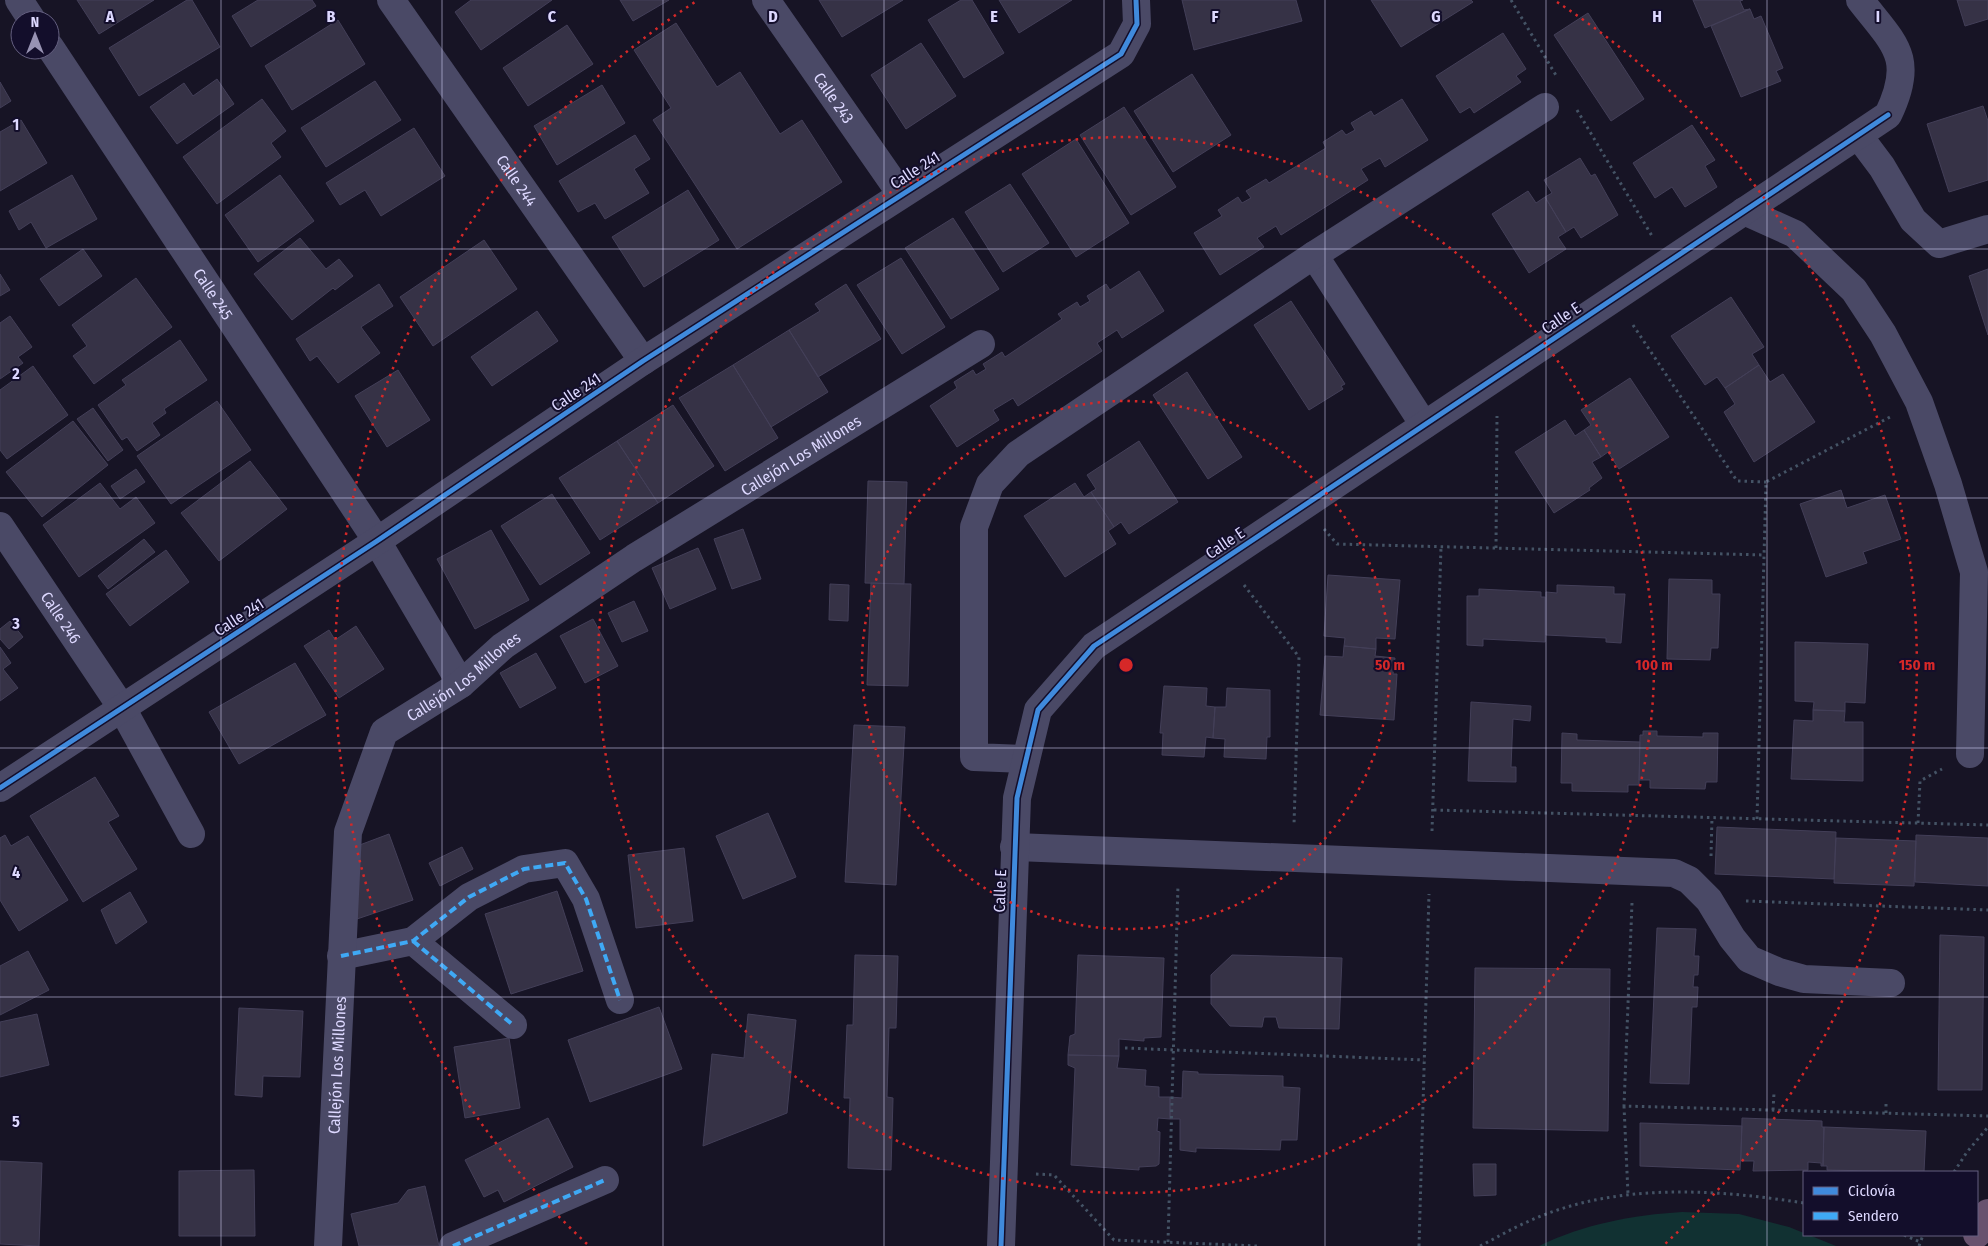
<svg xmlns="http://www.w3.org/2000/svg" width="1988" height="1246" font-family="'Fira Sans Condensed',sans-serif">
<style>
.green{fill:#113132}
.building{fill:#363246;stroke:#433f58}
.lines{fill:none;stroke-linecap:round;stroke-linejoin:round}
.path{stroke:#445365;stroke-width:3;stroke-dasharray:2.5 4;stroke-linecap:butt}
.minor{stroke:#4a4966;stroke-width:28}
.highway{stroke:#68526e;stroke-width:28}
.quiet{stroke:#3fa9f5;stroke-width:4;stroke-dasharray:8 4;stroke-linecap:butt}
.cycleway-casing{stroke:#130e2b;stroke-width:8}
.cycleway{stroke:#408adc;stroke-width:5}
.grid{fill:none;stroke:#ddd8ff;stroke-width:1;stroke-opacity:0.55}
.ring{fill:none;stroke:#d62828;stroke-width:2.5;stroke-dasharray:2.5 5}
.labels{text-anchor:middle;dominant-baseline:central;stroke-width:4;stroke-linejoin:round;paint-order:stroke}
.street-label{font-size:16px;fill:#ddd8ff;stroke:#130e2b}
.grid-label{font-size:16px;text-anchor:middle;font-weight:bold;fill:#ddd8ff;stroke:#130e2b;stroke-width:4;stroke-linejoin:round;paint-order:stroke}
.centre{fill:#d62828;stroke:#130e2b;stroke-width:2.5}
.ring-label{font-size:15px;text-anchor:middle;font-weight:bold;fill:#d62828;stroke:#130e2b;stroke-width:4;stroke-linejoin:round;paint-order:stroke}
</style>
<rect width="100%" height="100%" fill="#171425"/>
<path class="green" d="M 1682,1212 L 1739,1214 L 1789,1227 L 1836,1246 L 1539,1246 C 1584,1224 1633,1215 1682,1212 Z"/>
<path class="building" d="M 77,0 L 154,0 L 99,34 Z
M 187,0 L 192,0 L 220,47 L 139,96 L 109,48 Z
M 258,0 L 312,0 L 316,6 L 251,47 L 232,16 Z
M 471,0 L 552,0 L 481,50 L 455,12 Z
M 620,0 L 669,0 L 633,21 Z
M 819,0 L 903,0 L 842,37 Z
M 961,0 L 972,0 L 1004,53 L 964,78 L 928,20 Z
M 999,0 L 1072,0 L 1019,33 Z
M 1182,0 L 1296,0 L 1302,21 L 1194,50 Z
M 1371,0 L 1471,0 L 1473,2 L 1401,47 Z
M 1693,0 L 1743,0 L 1740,1 L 1744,10 L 1750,9 L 1705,28 Z
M 1957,0 L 1988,0 L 1988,19 L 1965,26 Z
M 1750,9 L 1754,19 L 1761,16 L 1783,68 L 1776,71 L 1781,81 L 1741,97 L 1711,26 Z
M 1588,13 L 1644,99 L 1611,121 L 1554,35 Z
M 338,20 L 365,64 L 292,110 L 265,66 Z
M 676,23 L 717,87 L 740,72 L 780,134 L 802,120 L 842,182 L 737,249 L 653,120 L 671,108 L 634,50 Z
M 567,25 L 593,64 L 528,106 L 503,68 Z
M 1503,33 L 1526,69 L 1516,76 L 1521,82 L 1474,113 L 1470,107 L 1460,113 L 1436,76 Z
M 921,43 L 956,96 L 906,129 L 871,75 Z
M 1192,74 L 1231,135 L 1173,172 L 1134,111 Z
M 217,79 L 234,104 L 177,144 L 150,107 L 184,83 L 193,96 Z
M 375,81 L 401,120 L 326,167 L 301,128 Z
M 0,82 L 11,101 L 0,108 Z
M 602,85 L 625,123 L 557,165 L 534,126 Z
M 262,99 L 286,131 L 271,143 L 281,157 L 217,204 L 183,157 Z
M 1402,99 L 1428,140 L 1385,167 L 1380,158 L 1361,169 L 1368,180 L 1281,235 L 1276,226 L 1257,238 L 1264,247 L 1220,275 L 1194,233 L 1222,216 L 1218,210 L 1238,197 L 1242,203 L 1251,198 L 1246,191 L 1266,179 L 1269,183 L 1326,148 L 1323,142 L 1342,130 L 1346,135 L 1355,130 L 1351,123 L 1371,111 L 1374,116 Z
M 1983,106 L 1988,121 L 1988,180 L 1949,192 L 1927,124 Z
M 1124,107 L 1176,187 L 1131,215 L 1080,135 Z
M 21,120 L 47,163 L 0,191 L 0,132 Z
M 1692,125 L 1715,160 L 1705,166 L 1717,187 L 1685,207 L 1672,187 L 1655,198 L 1633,163 Z
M 414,128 L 445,176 L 381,216 L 365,190 L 340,205 L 326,183 Z
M 635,135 L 650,159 L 634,169 L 649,193 L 605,219 L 595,203 L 578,212 L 559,181 Z
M 1076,139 L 1129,223 L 1076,257 L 1022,174 Z
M 1580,158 L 1591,176 L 1595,174 L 1618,215 L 1581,238 L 1574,227 L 1566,232 L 1545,197 L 1552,193 L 1544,180 Z
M 72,175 L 97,219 L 46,248 L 31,222 L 19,230 L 9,211 Z
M 280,175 L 314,221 L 258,262 L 225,215 Z
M 1010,184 L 1049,243 L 1003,272 L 965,212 Z
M 688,190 L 719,240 L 644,287 L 612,237 Z
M 1528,191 L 1536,203 L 1545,197 L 1566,232 L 1558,237 L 1566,249 L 1529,273 L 1492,214 Z
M 953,218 L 999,289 L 951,319 L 905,248 Z
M 300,238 L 326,269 L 339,259 L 353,276 L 335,290 L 333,288 L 292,320 L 254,274 Z
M 484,240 L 517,289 L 433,346 L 400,297 Z
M 83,249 L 102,276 L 59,306 L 40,279 Z
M 901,258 L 945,327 L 902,354 L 857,285 Z
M 1988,269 L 1988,335 L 1969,276 Z
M 1139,271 L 1164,311 L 1122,338 L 1117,330 L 1097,343 L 1102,351 L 1018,406 L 1013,398 L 993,410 L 999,420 L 957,447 L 930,406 L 957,388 L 954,382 L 973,370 L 976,375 L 986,369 L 983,364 L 1002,352 L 1005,357 L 1062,319 L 1058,314 L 1077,302 L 1080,307 L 1090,301 L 1087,296 L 1106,284 L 1110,290 Z
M 0,274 L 10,290 L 0,296 Z
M 136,278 L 172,327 L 94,384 L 73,356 L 87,346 L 72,325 Z
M 379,284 L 393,306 L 361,327 L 380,353 L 338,383 L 317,356 L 310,361 L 296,339 Z
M 846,284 L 881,339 L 818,377 L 789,330 L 820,311 L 815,304 Z
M 1731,297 L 1764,347 L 1752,354 L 1759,365 L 1725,388 L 1717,377 L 1705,385 L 1671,336 Z
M 1291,301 L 1345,384 L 1341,386 L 1343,389 L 1309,410 L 1254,325 Z
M 537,311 L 558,341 L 492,386 L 471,357 Z
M 10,316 L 32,347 L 18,357 L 23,363 L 0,379 L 0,323 Z
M 789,330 L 828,392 L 771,427 L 733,365 Z
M 180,340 L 207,380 L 164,409 L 166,413 L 152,423 L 160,435 L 137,451 L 127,437 L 122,440 L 98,405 L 126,385 L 122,380 Z
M 733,365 L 778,438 L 725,471 L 679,398 Z
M 1759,365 L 1770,382 L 1783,374 L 1815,422 L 1754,462 L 1724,412 L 1735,404 L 1725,388 Z
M 33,366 L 68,415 L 7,459 L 0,450 L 0,390 Z
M 398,370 L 430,420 L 387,447 L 355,396 Z
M 1187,372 L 1242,457 L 1208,479 L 1153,395 Z
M 1630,378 L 1669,437 L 1619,469 L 1608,452 L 1601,457 L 1584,430 L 1591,425 L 1581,410 Z
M 217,401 L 251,450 L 171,504 L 137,456 Z
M 673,405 L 714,466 L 658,503 L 617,441 Z
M 93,408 L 123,450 L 108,461 L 77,419 Z
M 1565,420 L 1575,436 L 1584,430 L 1601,457 L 1592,462 L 1602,478 L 1589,488 L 1590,490 L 1554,513 L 1515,452 Z
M 73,421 L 108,465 L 42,517 L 6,472 Z
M 617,441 L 658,503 L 600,540 L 559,478 Z
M 1139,441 L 1178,502 L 1129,534 L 1121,522 L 1114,527 L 1091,492 L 1096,489 L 1087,475 Z
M 250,461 L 287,509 L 219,561 L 181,513 Z
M 136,469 L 145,482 L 120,499 L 111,486 Z
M 868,481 L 907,482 L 904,584 L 865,583 Z
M 100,483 L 120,509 L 136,497 L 155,523 L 79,577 L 43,525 Z
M 1075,483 L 1084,497 L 1091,492 L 1114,527 L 1108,531 L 1116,544 L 1065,577 L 1024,516 Z
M 1841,490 L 1847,508 L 1885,495 L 1901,539 L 1863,552 L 1867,563 L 1826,577 L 1800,504 Z
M 552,494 L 590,553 L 540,585 L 501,526 Z
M 743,529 L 761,579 L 732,589 L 714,539 Z
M 491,530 L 529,600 L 475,629 L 437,559 Z
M 144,539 L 155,552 L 108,589 L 98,576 Z
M 698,548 L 716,589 L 670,609 L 652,568 Z
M 166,550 L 189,582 L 130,626 L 106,594 Z
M 1328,575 L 1400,580 L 1395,639 L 1376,638 L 1376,649 L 1344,646 L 1345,638 L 1324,636 Z
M 1669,579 L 1712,580 L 1712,594 L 1720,594 L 1718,648 L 1711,648 L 1710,660 L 1667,659 Z
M 871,583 L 911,584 L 908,686 L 867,685 Z
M 830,584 L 849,585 L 848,621 L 829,620 Z
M 1557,585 L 1614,587 L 1614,594 L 1625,594 L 1621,643 L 1606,642 L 1606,638 L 1546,635 L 1546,592 L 1557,593 Z
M 1479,589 L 1541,592 L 1541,597 L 1545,597 L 1545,642 L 1483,639 L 1483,646 L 1467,645 L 1467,596 L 1479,596 Z
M 634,601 L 648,631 L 622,642 L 608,613 Z
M 593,619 L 618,666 L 585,683 L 560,636 Z
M 10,621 L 23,637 L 9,649 L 0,639 L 0,629 Z
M 356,626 L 384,669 L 339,698 L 304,646 L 329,630 L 335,640 Z
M 1795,642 L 1868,644 L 1865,703 L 1845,702 L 1845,711 L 1813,710 L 1814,702 L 1795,701 Z
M 1344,646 L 1376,649 L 1375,656 L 1395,658 L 1393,674 L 1397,674 L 1394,720 L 1320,715 L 1325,656 L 1343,657 Z
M 0,647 L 11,663 L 3,669 L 18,688 L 0,701 Z
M 536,653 L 556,688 L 520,708 L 500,673 Z
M 295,663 L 326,715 L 239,764 L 209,712 Z
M 1164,686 L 1207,688 L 1206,706 L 1215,707 L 1213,738 L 1206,737 L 1204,757 L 1162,755 L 1163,733 L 1160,733 Z
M 1227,688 L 1270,690 L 1270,737 L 1267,737 L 1266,759 L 1224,757 L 1225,739 L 1213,738 L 1215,707 L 1226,707 Z
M 1471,702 L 1531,706 L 1530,721 L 1513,719 L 1511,767 L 1516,767 L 1516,782 L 1468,781 Z
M 1813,710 L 1845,711 L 1844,722 L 1863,722 L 1863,781 L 1791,779 L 1794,720 L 1813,721 Z
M 854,725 L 905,727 L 896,885 L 845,882 Z
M 1643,731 L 1657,731 L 1657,736 L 1703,737 L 1703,733 L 1718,733 L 1717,782 L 1706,782 L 1705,789 L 1650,788 L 1650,780 L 1639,780 L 1640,735 L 1643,735 Z
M 1562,733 L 1577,734 L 1577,740 L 1640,742 L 1639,785 L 1628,785 L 1628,792 L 1572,791 L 1572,783 L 1561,783 Z
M 95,777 L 119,816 L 108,822 L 137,869 L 83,902 L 30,816 Z
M 768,813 L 796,877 L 743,899 L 716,836 Z
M 1717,827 L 1836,832 L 1834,879 L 1715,874 Z
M 389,834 L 413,900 L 357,919 L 357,846 Z
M 5,835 L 11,846 L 28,836 L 68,900 L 19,931 L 0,900 L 0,838 Z
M 1916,835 L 1988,838 L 1988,886 L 1915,882 Z
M 1836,838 L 1916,841 L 1914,886 L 1834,883 Z
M 462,847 L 473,869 L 440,886 L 429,863 Z
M 684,848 L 693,921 L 636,928 L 628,855 Z
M 557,891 L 583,971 L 511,994 L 485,914 Z
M 130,892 L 147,922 L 116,944 L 101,910 Z
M 1657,928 L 1696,929 L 1694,956 L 1699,956 L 1698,975 L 1694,975 L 1693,987 L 1698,987 L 1697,1007 L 1692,1007 L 1689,1084 L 1650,1083 Z
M 1940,935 L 1984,937 L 1982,1090 L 1938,1090 Z
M 28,951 L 49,990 L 0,1015 L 0,966 Z
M 855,955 L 898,956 L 896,1028 L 889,1028 L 887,1097 L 893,1098 L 891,1170 L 848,1168 L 850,1098 L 844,1098 L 847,1025 L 853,1025 Z
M 1078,955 L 1164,958 L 1161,1037 L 1144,1038 L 1144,1041 L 1119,1039 L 1119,1056 L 1068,1055 L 1070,1036 L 1075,1034 Z
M 1232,955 L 1342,958 L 1339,1029 L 1279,1028 L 1276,1017 L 1264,1017 L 1262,1027 L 1230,1026 L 1211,1004 L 1211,975 Z
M 1475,968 L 1610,969 L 1608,1131 L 1473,1128 Z
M 659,1007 L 682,1069 L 590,1102 L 568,1040 Z
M 239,1008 L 303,1011 L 300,1077 L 263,1076 L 262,1097 L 235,1095 Z
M 37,1014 L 49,1065 L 0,1077 L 0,1022 Z
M 748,1014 L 796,1020 L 787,1113 L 703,1146 L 712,1054 L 744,1058 Z
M 509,1038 L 520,1108 L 465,1118 L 454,1047 Z
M 1068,1055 L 1119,1056 L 1117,1068 L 1146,1070 L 1145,1086 L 1159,1087 L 1159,1097 L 1170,1097 L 1170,1119 L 1158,1118 L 1157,1131 L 1160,1132 L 1159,1164 L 1156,1166 L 1139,1167 L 1139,1170 L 1071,1165 L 1075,1068 L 1068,1065 Z
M 1183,1071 L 1198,1072 L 1198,1074 L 1283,1076 L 1283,1087 L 1300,1088 L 1297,1140 L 1281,1140 L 1280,1150 L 1196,1148 L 1196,1152 L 1180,1150 L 1180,1119 L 1170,1119 L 1170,1097 L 1182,1098 Z
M 548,1118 L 573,1167 L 504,1202 L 498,1190 L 484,1197 L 465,1160 Z
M 1742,1118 L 1822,1121 L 1822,1127 L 1824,1127 L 1823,1166 L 1821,1166 L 1821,1163 L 1808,1162 L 1808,1170 L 1753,1171 L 1754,1161 L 1741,1161 Z
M 1640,1123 L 1742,1126 L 1740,1170 L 1640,1166 Z
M 1824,1127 L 1926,1131 L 1924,1172 L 1827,1170 L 1827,1166 L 1823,1166 Z
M 0,1161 L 42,1163 L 39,1246 L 0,1244 Z
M 1473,1164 L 1496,1164 L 1496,1195 L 1474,1196 Z
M 254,1170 L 255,1236 L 179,1236 L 179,1171 Z
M 425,1186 L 439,1246 L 359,1246 L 351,1214 L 398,1203 L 408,1190 Z"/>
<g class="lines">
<path class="path" d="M 1511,0 L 1557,77
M 1577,110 L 1652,236
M 1633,325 L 1737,481 L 1766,482
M 1324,529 L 1337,544 L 1764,555
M 1496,548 L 1497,416
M 1244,585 L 1299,657 L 1294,825
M 1434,810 L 1988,825
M 1757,819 L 1766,482 L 1890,417
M 1918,823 L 1920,781 L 1942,769
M 1432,831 L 1441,547
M 1711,856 L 1712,817
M 1746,901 L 1988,910
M 1632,903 L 1624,1106 L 1988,1116
M 1125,1048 L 1424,1060
M 1624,1106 L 1628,1194
M 1773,1110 L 1774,1093
M 1886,1113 L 1886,1102
M 1954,1172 L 1967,1152 L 1988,1127
M 1036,1174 L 1054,1175 L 1114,1240 L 1257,1246
M 1904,1235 L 1920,1242
M 1168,1242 L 1178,885
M 1419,1246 L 1429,894
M 1480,1246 C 1496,1238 1511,1229 1527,1222 C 1614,1182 1713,1189 1804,1203
M 1919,1246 L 1923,1235"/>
<g class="minor">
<path d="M 19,0 L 32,20"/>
<path id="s1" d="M 391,0 L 643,361"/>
<path id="s2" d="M 766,0 L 901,194"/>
<path id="s3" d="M 50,47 L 377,541 L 461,684"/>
<path d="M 1858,135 L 1882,167 L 1913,220 L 1939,244 L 1988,229"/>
<path d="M 1744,211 L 1795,234 L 1854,290 L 1883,334 L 1919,402 L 1948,484 L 1974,572 L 1970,754"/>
<path d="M 1314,255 L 1424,425"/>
<path id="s4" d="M 0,526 L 122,708 L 191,834"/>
<path d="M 1026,759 L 974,757 L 974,527 L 990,484 L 1018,454 L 1314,255 L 1545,107"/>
<path d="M 0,788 L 377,541 L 643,361 L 1121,54 L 1137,24 L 1136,0"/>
<path d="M 1014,847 L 1674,873 L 1689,880 L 1709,900 L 1732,938 L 1749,959 L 1779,972 L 1804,979 L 1891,983"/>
<path d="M 413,941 L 513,1025"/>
<path d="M 341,956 L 413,941 L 469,897 L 524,869 L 565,863 L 586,899 L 620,1000"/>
<path id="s5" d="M 328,1246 L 348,832 L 384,732 L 461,684 L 503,646 L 634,558 L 981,344"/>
<path d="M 453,1246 L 605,1180"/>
<path d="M 1001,1246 L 1017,798 L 1038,710 L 1094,646 L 1888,115 C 1916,57 1894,44 1860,0"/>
</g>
<path class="highway" d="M 1977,1234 L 1988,1213"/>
<path class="quiet" d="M 413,941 L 513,1025
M 341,956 L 413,941 L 469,897 L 524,869 L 565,863 L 586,899 L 620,1000
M 453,1246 L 605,1180"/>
<defs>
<path id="cycleway" d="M 0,788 L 377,541 L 643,361 L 1121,54 L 1137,24 L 1136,0
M 1001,1246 L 1017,798 L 1038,710 L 1094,646 L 1888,115"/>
</defs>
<use href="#cycleway" class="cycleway-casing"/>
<use href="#cycleway" class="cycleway"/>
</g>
<path class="grid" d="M 221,0 L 221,1246M 442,0 L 442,1246M 663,0 L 663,1246M 884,0 L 884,1246M 1104,0 L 1104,1246M 1325,0 L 1325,1246M 1546,0 L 1546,1246M 1767,0 L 1767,1246M 0,249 L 1988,249M 0,498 L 1988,498M 0,748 L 1988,748M 0,997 L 1988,997"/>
<g class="ring">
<circle cx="1126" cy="665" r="264"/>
<circle cx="1126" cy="665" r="528"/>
<path d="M587 1244A791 791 0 0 1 695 2M1557 2A791 791 0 0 1 1665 1244"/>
</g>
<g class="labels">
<g class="street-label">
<text stroke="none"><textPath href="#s2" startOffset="119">Calle 243</textPath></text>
<text transform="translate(915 170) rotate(-33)">Calle 241</text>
<text stroke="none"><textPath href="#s1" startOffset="220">Calle 244</textPath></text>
<text stroke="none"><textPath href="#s3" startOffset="296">Calle 245</textPath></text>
<text transform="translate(1561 318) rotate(-34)">Calle E</text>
<text transform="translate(576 392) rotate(-34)">Calle 241</text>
<text stroke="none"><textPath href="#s5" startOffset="1022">Callejón Los Millones</textPath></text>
<text transform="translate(1225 543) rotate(-34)">Calle E</text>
<text stroke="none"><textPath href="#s4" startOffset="110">Calle 246</textPath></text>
<text transform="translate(239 617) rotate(-33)">Calle 241</text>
<text stroke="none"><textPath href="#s5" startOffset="618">Callejón Los Millones</textPath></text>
<text transform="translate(1000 891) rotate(-88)">Calle E</text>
<text stroke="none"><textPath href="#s5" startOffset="181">Callejón Los Millones</textPath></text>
</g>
</g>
<g class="grid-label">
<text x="110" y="22">A</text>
<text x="331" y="22">B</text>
<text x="552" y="22">C</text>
<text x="773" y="22">D</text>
<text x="994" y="22">E</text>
<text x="1215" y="22">F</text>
<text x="1436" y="22">G</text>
<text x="1657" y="22">H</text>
<text x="1878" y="22">I</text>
<text x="16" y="130">1</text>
<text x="16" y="379">2</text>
<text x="16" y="629">3</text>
<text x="16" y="878">4</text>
<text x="16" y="1127">5</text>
</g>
<circle cx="1126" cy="665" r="8" class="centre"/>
<g class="ring-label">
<text x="1390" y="670">50 m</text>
<text x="1654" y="670">100 m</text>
<text x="1917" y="670">150 m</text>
</g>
<rect x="1803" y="1171" width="175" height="65" fill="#130e2b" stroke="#645f80"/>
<rect x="1813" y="1187" width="25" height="8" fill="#408adc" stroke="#645f80"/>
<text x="1848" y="1196" font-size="15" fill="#ddd8ff">Ciclovía</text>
<rect x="1813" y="1212" width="25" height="8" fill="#3fa9f5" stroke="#645f80"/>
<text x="1848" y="1221" font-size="15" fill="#ddd8ff">Sendero</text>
<g transform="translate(35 35)"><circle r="24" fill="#130e2b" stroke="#645f80"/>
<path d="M0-4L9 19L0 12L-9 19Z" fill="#9893b3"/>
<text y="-8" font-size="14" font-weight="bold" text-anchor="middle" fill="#ddd8ff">N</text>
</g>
</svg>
